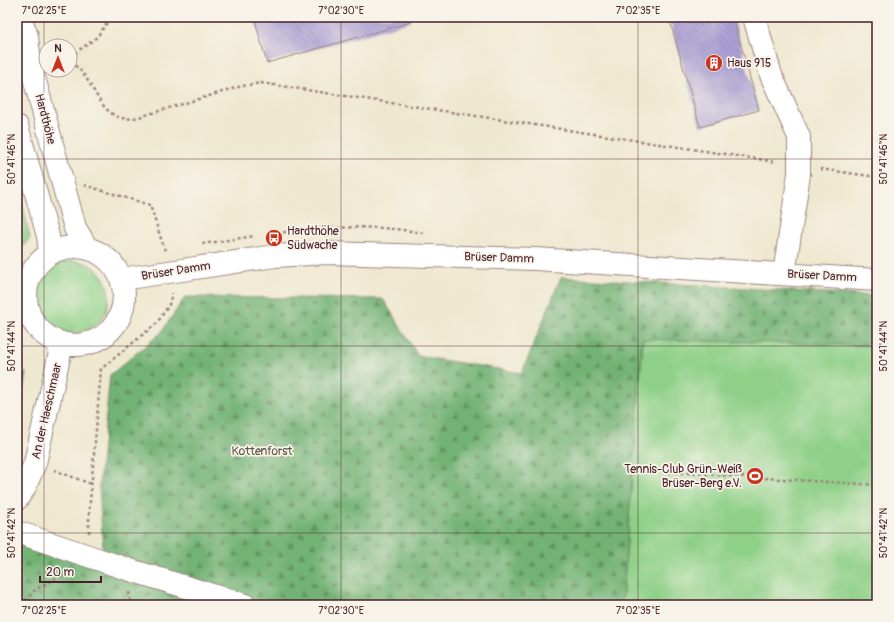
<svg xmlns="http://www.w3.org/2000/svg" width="894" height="622" font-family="Pangolin,sans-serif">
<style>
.grass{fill:#8ed087;stroke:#6c7859}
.forest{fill:url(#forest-firs);stroke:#5e6850}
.building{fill:url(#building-back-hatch)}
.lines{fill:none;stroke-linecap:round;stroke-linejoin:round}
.minor-casing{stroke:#9c847e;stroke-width:24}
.path{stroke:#9c847e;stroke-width:2.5;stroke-dasharray:3 3;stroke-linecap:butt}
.minor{stroke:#fff;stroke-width:22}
.ticks{fill:none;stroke:#4a1f2b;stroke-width:1;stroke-opacity:0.45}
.labels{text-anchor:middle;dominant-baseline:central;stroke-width:3.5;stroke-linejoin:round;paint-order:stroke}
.poi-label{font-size:12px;fill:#4a1f2b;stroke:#f7f3e8;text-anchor:start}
.street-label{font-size:12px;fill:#4a1f2b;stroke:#f7f3e8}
.park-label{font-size:12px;fill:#5e5447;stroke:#f7f3e8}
.neatline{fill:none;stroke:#4a1f2b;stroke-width:1.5}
.ticks-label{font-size:10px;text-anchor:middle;fill:#4a1f2b}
</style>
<defs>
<pattern id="forest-firs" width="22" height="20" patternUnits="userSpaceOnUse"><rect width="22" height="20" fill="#72b274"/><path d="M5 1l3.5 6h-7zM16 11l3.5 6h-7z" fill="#60905f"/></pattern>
<pattern id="building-back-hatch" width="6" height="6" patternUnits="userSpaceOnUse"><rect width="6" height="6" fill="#aca1d6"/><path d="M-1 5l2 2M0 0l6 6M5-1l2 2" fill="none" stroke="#8e83ae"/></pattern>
</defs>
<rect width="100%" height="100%" fill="#f7f3e8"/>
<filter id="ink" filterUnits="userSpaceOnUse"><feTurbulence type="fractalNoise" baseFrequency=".025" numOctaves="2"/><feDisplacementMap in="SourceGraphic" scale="8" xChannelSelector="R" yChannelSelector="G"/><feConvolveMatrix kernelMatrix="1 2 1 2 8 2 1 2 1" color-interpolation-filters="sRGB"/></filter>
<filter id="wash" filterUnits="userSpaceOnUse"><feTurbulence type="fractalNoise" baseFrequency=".012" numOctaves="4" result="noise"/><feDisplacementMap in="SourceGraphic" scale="16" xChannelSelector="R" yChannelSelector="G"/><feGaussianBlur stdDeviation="0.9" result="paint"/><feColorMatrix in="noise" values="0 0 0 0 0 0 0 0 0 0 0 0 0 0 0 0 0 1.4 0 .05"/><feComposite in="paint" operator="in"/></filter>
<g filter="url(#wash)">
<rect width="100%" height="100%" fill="#efe8d0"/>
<path class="grass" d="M 17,181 L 30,238 L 17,253 Z
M37 297a36 36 0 1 1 72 0a36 36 0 1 1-72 0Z
M 643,338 L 877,346 L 877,605 L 622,605 Z"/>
<path class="forest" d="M 561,277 L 877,296 L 877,346 L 643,339 L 622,605 L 17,605 L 17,533 L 104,564 L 99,486 L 110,375 L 161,333 L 185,297 L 383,299 L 418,356 L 522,373 Z
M 17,369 L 26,373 L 17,426 Z"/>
<g id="blocks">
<path class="building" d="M 254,17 L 410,17 L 411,22 L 267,63 Z
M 669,17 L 733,17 L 759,110 L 700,127 Z"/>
</g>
</g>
<g filter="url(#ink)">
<use href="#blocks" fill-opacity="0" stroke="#9c847e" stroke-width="1"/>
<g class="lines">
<defs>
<path id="minor" d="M 20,17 L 27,36 L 30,63 L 75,228 L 87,248
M 754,17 L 771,75 L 799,137 L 799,174 L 784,274
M 17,126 L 48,236 L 50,254
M26 296a49 49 0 1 1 98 0a49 49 0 1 1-98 0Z
M 122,279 L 275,256 L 327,253 L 535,259 L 877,280
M 17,499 L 25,487 L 35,463 L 62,344
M 17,532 L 127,569 L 245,605"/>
</defs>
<use href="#minor" class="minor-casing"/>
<path class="path" d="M 70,57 L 97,37 L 111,17
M 70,62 C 98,78 97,128 139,117 L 242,86 L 261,83 L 777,162
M 820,169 L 877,177
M 84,185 L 150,205 L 165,251
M 277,233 C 327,227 374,224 423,233
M 202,244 L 254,236
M 54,470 L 91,484
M 669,472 L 877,485
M 89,533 L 89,514 L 101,369 L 157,323 L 169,305 L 172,293
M 129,592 L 131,605
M 21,605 L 36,589 L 70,571"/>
<use href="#minor" class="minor"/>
</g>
</g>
<path class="ticks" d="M 44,17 L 44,605M 341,17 L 341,605M 638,17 L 638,605M 17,159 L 877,159M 17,346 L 877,346M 17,533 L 877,533"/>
<defs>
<symbol id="building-disc" viewBox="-11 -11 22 22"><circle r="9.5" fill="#c8321e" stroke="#f7f3e8"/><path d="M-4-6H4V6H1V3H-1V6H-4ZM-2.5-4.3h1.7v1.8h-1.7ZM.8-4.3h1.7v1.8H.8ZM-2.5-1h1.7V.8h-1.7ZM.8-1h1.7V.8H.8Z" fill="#fff"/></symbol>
<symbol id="bus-disc" viewBox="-11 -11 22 22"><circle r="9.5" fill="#c8321e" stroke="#f7f3e8"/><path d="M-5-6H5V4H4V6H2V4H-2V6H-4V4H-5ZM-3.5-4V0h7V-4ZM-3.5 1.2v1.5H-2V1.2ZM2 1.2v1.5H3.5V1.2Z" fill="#fff"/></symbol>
<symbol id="stadium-disc" viewBox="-11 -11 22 22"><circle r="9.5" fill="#c8321e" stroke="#f7f3e8"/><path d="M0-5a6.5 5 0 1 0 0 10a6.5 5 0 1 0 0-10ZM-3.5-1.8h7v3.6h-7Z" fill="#fff"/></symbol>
</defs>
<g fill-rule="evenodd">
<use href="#building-disc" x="704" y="53" width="20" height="20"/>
<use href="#bus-disc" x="264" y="228" width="20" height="20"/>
<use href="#stadium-disc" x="745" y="466" width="20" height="20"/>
</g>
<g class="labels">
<g class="poi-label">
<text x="727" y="63">Haus 915</text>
<text x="287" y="231">Hardthöhe<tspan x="287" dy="14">Südwache</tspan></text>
<text x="742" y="469" text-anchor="end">Tennis-Club Grün-Weiß<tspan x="742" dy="14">Brüser-Berg e.V.</tspan></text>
</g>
<g class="street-label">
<text transform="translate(45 119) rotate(75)">Hardthöhe</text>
<text transform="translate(499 258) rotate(2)">Brüser Damm</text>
<text transform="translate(176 271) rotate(-9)">Brüser Damm</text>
<text transform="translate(822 276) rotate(3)">Brüser Damm</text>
<text transform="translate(47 411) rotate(-77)">An der Haeschmaar</text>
</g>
<g class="park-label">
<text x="262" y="451">Kottenforst</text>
</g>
</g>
<rect width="894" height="622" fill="none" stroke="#f7f3e8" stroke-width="44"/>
<g transform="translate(58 58)"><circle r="19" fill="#f7f3e8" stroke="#b29e9c"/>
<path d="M0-3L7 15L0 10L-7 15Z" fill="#c8321e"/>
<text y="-6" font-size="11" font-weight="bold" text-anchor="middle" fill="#4a1f2b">N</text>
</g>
<path d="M40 576v6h61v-6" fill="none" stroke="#4a1f2b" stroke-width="2"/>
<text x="46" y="576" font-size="12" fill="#4a1f2b" stroke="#f7f3e8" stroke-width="3" paint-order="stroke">20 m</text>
<rect x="22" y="22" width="850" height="578" class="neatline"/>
<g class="ticks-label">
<text x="44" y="14">7°02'25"E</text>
<text x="341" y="14">7°02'30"E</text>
<text x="638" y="14">7°02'35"E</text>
<text transform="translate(11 159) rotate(-90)" y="4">50°41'46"N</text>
<text transform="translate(883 159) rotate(-90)" y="4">50°41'46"N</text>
<text transform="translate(11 346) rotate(-90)" y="4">50°41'44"N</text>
<text transform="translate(883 346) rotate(-90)" y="4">50°41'44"N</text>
<text transform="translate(11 533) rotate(-90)" y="4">50°41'42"N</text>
<text transform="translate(883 533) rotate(-90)" y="4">50°41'42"N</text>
<text x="44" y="614">7°02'25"E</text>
<text x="341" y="614">7°02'30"E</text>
<text x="638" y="614">7°02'35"E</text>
</g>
</svg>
